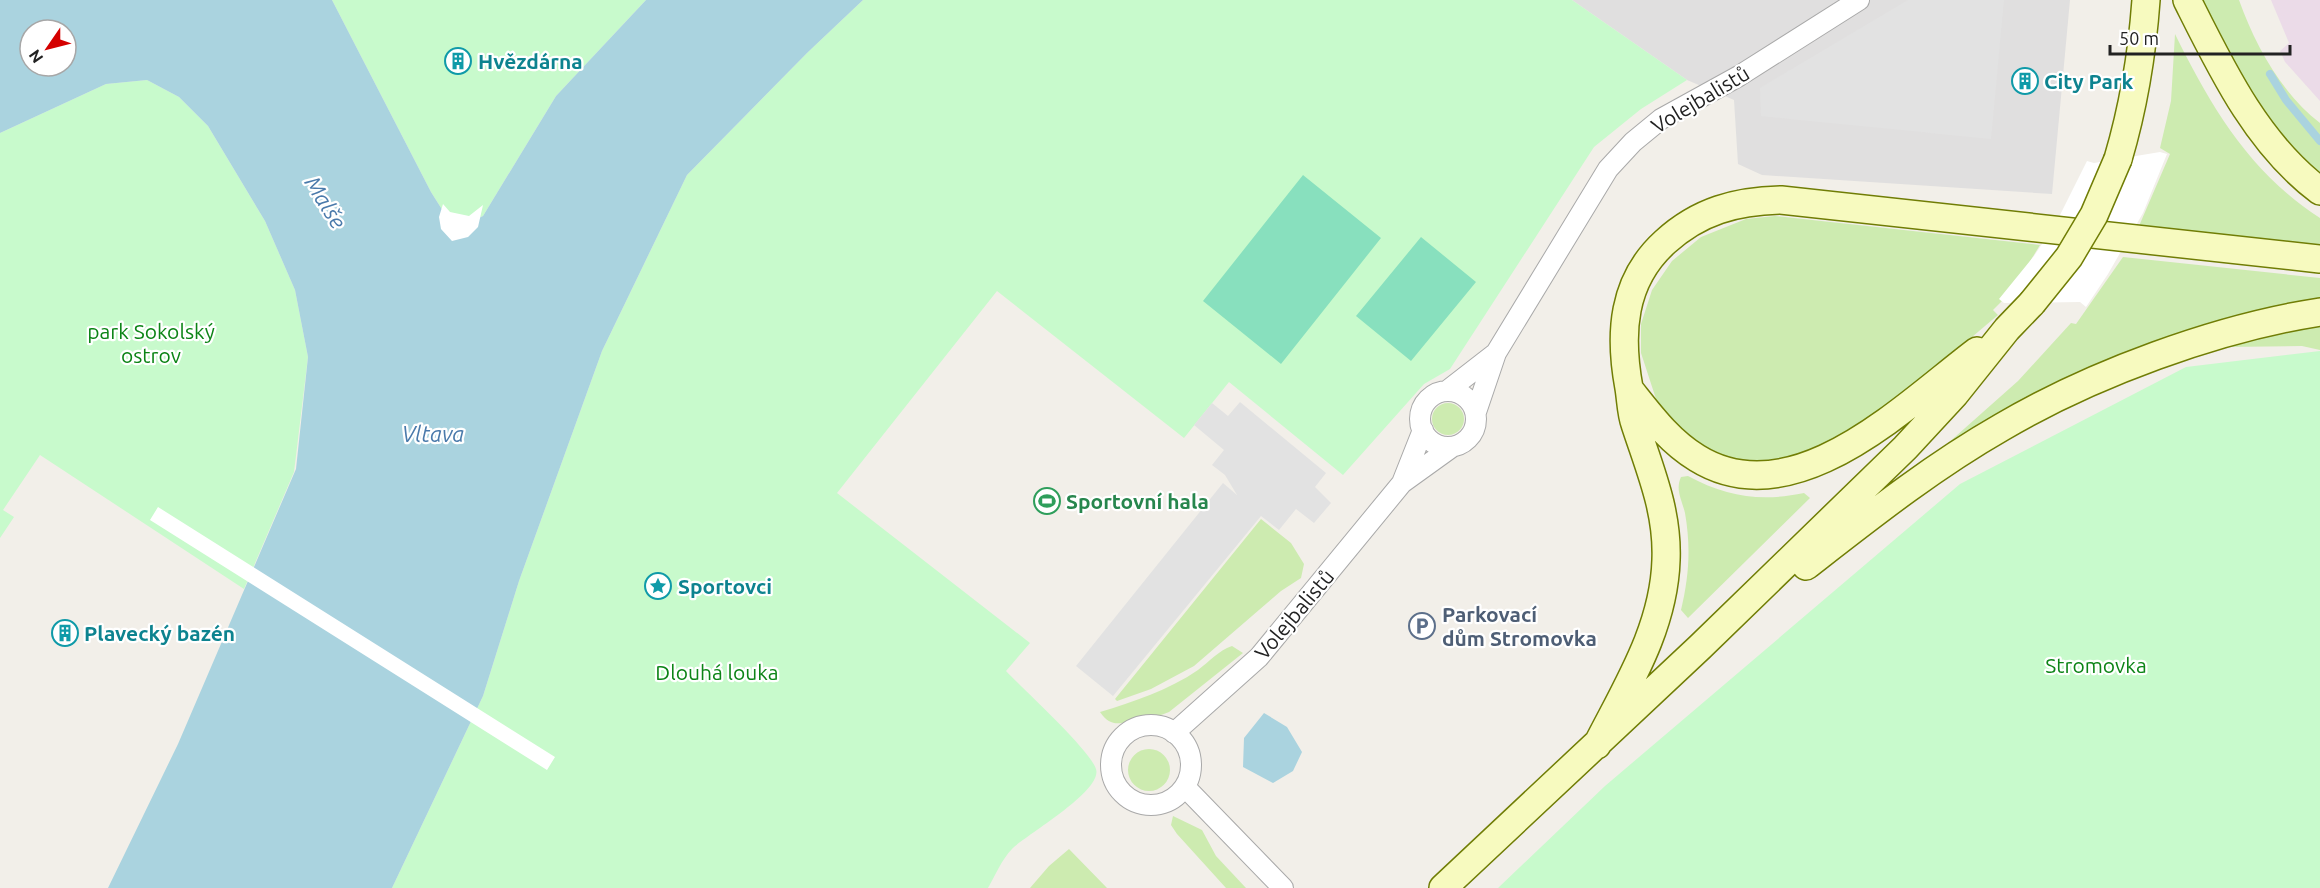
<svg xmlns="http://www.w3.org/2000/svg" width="2320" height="888" font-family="Ubuntu,sans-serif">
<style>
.residential{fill:#e0dfdf}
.industrial{fill:#ebdbe8}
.grass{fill:#cdebb0}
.park{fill:#c8facc}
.pitch{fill:#88e0be}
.parking{fill:#e2e2e2}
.water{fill:#aad3df;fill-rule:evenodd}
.pier{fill:#fff}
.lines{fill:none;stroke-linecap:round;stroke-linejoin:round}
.stream{stroke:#aad3df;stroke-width:8}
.street-casing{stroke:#a9a9a9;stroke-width:22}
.secondary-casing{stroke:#707d05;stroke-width:30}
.street{stroke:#fff;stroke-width:20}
.secondary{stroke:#f7fabf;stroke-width:27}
.secondary-bridge-casing{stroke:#707d05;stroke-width:30;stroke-linecap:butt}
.secondary-bridge{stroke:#f7fabf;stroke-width:27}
.labels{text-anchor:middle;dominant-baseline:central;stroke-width:4.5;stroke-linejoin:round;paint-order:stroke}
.culture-label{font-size:21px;font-weight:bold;fill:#0d838f;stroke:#fff;text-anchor:start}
.street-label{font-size:21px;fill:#222;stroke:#fff}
.park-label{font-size:21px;fill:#0c8416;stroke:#fff}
.leisure-label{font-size:21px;font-weight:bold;fill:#27864d;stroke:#fff;text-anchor:start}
.service-label{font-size:21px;font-weight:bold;fill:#4e5e75;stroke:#fff;text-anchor:start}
.water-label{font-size:22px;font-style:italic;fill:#4a7aab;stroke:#fff}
</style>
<rect width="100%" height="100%" fill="#f2efe9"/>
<path class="residential" d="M 1572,0 L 2070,0 L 2052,194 L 1762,175 L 1738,164 L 1734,100 L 1687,80 Z"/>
<path class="industrial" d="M 2271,0 L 2320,0 L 2320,101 L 2285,62 L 2280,51 L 2289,43 Z"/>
<path class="grass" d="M 2198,0 L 2239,0 C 2255,45 2282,94 2320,123 L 2320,177 L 2279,141 Z
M 2175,34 C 2211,107 2250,173 2320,218 L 2320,246 L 2139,226 L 2170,154 L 2160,148 L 2171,101 Z
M 1775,216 L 2040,245 L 2012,291 L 1993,310 L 1998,315 L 1920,381 L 1822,453 L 1749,465 L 1704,451 L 1679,433 L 1657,402 L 1641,353 L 1641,324 L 1652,290 L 1672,261 L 1701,237 L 1746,219 Z
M 2123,257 L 2320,278 L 2320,299 L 2243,316 L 1929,460 L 2018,381 L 2071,323 L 2076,324 Z
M 2320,324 L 2320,350 L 2302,346 L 2225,347 Z
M1432 419a16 16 0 1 1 32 0a16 16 0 1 1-32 0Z
M 1688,476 C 1727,497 1761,502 1804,493 L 1810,498 L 1688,618 L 1681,610 C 1689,577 1691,547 1685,513 C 1682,500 1675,490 1681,477 Z
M 1261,519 L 1291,543 L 1304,564 L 1301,578 L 1281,591 L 1194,666 L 1151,689 L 1117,701 L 1115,699 Z
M 1232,646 L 1243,653 L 1169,712 C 1158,717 1153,716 1142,718 C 1125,721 1113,731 1100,712 C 1133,702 1169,690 1198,670 C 1210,661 1218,651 1232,646 Z
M1128 770a21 21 0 1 1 42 0a21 21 0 1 1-42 0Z
M 1173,816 L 1202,830 L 1216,856 L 1246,888 L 1226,888 L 1177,834 L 1171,825 Z
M 1069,849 L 1107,888 L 1030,888 L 1049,866 Z"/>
<path class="park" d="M 332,0 L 646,0 L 556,96 L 483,216 L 468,223 L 448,219 L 431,192 Z
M 863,0 L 1572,0 L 1687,80 L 1641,109 L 1594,147 L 1450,369 L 1424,384 L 1343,475 L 1229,382 L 1184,438 L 997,291 L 837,493 L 1030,643 L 1006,671 C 1023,689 1090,750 1096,769 C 1103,791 1027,834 1012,849 C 1002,859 995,876 988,888 L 392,888 L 483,696 L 519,581 L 602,351 L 687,175 L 807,53 Z
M 147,80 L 179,97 L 208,126 L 265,221 L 295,290 L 308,357 L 294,472 L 244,589 L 40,455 L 3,510 L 14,517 L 0,538 L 0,133 L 106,84 Z
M 2320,351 L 2320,888 L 1498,888 L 1605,786 L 1960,484 L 2186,367 Z"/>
<path class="pitch" d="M 1303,175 L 1381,238 L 1281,364 L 1203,301 Z
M 1421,237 L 1476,282 L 1411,361 L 1356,316 Z"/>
<path class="parking" d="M 1908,0 L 2004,0 L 1991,139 L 1761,116 L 1760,88 Z
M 1240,402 L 1326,473 L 1315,487 L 1331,503 L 1314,523 L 1296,509 L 1279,530 L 1261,516 L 1113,696 L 1076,666 L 1223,483 L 1237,495 L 1225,475 L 1212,465 L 1224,450 L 1194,425 L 1212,403 L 1228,416 Z"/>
<path class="water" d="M 0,0 L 332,0 L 431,192 L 448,219 L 468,223 L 483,216 L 556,96 L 646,0 L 863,0 L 807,53 L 687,175 L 602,351 L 519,581 L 483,696 L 392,888 L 108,888 L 178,744 L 296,469 L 308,357 L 295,290 L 265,221 L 208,126 L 179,97 L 147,80 L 106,84 L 0,133 ZM 30,30 L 66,30 L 66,66 L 30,66 Z
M 1264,713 L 1287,727 L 1302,752 L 1293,771 L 1273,783 L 1243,767 L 1244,738 Z"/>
<path class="pier" d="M 2160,152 L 2167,154 L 2143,213 L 2108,274 L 2086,307 L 2080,302 L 2004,303 L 1999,299 L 2034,256 L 2056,223 L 2087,161 L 2094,163 Z
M 443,204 L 450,212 L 469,216 L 483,205 L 478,227 L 468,237 L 452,241 L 441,229 L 439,217 Z
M 158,507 L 555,757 L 547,770 L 150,520 Z"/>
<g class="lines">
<path class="stream" d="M 2270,74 L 2286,100 L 2320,141"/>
<defs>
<path id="street" d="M 1447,391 L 1496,353
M1420 419a28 28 0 1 1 56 0a28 28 0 1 1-56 0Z
M 1476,412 L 1496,353 L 1608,169 L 1633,142 L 1661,119 L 1739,76 L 1859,0
M 1402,483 L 1423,430
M1111 765a40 40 0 1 1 80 0a40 40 0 1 1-80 0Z
M 1174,733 L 1259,657 L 1402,483 L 1452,447
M 1185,787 L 1283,888"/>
<path id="secondary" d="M 2187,0 C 2221,68 2257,144 2320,191
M 2118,159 C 2134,105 2142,56 2146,0
M 1630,390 C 1650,415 1669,441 1697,458 C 1794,518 1904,406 1977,351
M 1806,566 C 1869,517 1932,467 2002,427 C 2092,374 2217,328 2320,312
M 1597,745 C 1627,686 1664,628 1666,560 C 1668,511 1650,470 1635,424 C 1631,413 1631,400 1629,388 C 1619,334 1622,281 1665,242 C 1699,211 1736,201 1781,200 L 2320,259
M 1443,888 L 1700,647 L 1905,448 L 1955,394 L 2007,329 L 2032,303"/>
</defs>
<use href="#street" class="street-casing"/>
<use href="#secondary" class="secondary-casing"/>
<use href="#street" class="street"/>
<use href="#secondary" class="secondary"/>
<defs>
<path id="secondary-bridge" d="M 2032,303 L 2069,257 L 2094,215 L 2118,159"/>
</defs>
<use href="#secondary-bridge" class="secondary-bridge-casing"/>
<use href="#secondary-bridge" class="secondary-bridge"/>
</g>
<defs>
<symbol id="building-ring" viewBox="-11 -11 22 22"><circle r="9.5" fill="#fff" stroke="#0f9aa8" stroke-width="1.5"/><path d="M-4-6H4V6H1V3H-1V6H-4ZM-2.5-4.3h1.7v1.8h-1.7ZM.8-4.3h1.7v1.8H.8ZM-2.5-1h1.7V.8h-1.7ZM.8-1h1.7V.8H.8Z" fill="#0f9aa8"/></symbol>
<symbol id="stadium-ring" viewBox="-11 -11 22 22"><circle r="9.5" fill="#fff" stroke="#2e9e5b" stroke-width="1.5"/><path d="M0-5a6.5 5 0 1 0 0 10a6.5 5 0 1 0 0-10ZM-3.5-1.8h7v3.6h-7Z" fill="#2e9e5b"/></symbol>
<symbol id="sight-ring" viewBox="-11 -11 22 22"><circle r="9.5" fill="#fff" stroke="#0f9aa8" stroke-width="1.5"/><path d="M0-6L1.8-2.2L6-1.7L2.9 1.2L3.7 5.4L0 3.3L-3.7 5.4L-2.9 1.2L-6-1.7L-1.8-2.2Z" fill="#0f9aa8"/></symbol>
<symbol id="parking-ring" viewBox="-11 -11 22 22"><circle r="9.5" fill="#fff" stroke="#5c6f8a" stroke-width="1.5"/><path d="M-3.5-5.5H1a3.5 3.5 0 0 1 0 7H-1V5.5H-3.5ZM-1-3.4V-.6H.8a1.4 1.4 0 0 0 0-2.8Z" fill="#5c6f8a"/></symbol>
</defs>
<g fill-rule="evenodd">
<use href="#building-ring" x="443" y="46" width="30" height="30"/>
<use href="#building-ring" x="2010" y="66" width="30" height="30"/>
<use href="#stadium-ring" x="1032" y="486" width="30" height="30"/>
<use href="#sight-ring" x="643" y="571" width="30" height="30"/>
<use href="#parking-ring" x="1407" y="611" width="30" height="30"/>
<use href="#building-ring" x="50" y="618" width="30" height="30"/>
</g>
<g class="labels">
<g class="culture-label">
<text x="478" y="61">Hvězdárna</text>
<text x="2044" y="81">City Park</text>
<text x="678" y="586">Sportovci</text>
<text x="84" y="633">Plavecký bazén</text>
</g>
<g class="street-label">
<text transform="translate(1700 99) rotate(-31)">Volejbalistů</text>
<text transform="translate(1294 614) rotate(-50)">Volejbalistů</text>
</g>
<g class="park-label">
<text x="151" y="331">park Sokolský<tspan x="151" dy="24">ostrov</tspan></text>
<text x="2096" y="665">Stromovka</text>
<text x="717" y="672">Dlouhá louka</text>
</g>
<g class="leisure-label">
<text x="1066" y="501">Sportovní hala</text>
</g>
<g class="service-label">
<text x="1442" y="614">Parkovací<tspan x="1442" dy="24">dům Stromovka</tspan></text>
</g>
<g class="water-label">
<text transform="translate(326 202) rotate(58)">Malše</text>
<text x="433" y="433">Vltava</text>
</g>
</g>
<g transform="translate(48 48) rotate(235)"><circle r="28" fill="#ffffff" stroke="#a7a7a7" stroke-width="1.5"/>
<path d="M0-4.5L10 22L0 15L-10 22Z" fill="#d40000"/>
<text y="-9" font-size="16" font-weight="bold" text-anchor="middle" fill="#222222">N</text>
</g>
<path d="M2110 45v9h180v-9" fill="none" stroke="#222222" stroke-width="3"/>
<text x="2119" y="45" font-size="18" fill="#222222" stroke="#ffffff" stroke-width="4.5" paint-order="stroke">50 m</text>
</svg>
